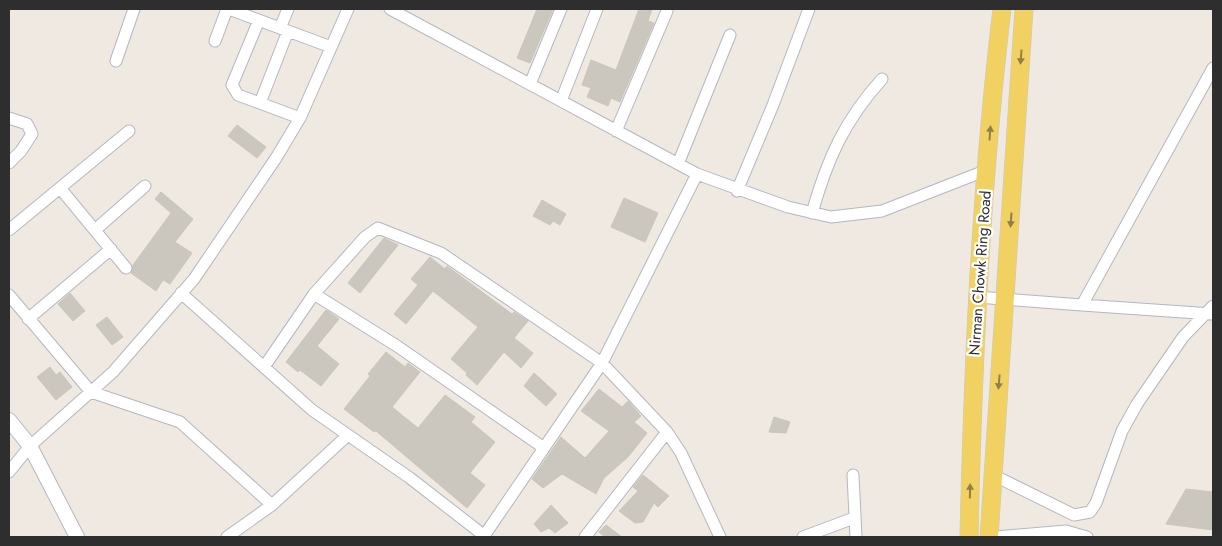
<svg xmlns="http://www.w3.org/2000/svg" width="1222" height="546" font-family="Jost,sans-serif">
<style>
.building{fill:#cbc7bf;stroke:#cbc5ba}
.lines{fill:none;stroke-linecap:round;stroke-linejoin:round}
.minor-casing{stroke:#b4b7c1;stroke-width:13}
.tertiary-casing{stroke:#b4b7c1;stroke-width:16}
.primary-casing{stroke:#c9c9c9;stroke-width:19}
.minor{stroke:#fff;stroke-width:11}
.tertiary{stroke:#fff;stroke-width:14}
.primary{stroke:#f2d163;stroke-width:18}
.oneway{fill:#908048}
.labels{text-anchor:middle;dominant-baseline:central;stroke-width:4.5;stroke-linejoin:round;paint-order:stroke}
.street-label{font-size:15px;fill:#2e2e2e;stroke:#fff}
</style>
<rect width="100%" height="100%" fill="#efe9e1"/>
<path class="building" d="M 537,9 L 553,9 L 530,63 L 517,58 Z
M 639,9 L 652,9 L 648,21 L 654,23 L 620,102 L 611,98 L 608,106 L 587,97 L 591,88 L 582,85 L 591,60 L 616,70 Z
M 237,125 L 266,147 L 257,158 L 228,136 Z
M 161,192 L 193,219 L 175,242 L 192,253 L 170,284 L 163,280 L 156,291 L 131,273 L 133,265 L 171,213 L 155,199 Z
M 624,198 L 658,213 L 645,242 L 611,227 Z
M 542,200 L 566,214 L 560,225 L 553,221 L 550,225 L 533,216 Z
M 384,238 L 398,245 L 360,293 L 348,283 Z
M 430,257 L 445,269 L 447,266 L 459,275 L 512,314 L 514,312 L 528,321 L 514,338 L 533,353 L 521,368 L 504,352 L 477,385 L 466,375 L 467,373 L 451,359 L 478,327 L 433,291 L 406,324 L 394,314 L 418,285 L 411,279 Z
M 70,293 L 85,311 L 73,321 L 58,304 Z
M 326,310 L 339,319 L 317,346 L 339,364 L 321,386 L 300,370 L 298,372 L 286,362 Z
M 107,317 L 123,337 L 112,345 L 96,325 Z
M 386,352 L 405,367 L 408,363 L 420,372 L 392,407 L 418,428 L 445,395 L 475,417 L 471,422 L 495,442 L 470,473 L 485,485 L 467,508 L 376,431 L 374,432 L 344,409 L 370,376 L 368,374 Z
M 50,367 L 56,375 L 60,372 L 72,387 L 56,400 L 37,377 Z
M 534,373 L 557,394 L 546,406 L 524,386 Z
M 599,389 L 622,407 L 628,401 L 641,416 L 634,422 L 647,433 L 628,457 L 604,478 L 596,494 L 562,474 L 543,488 L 532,479 L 561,437 L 585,458 L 609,431 L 581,411 Z
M 774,417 L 790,422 L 786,433 L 769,432 Z
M 643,475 L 669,496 L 658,507 L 654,503 L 643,522 L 635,523 L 619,511 L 638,491 L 633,487 Z
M 1186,489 L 1213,492 L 1213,530 L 1166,524 Z
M 551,505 L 568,523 L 555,533 L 549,528 L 541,532 L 534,524 Z
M 606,525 L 622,537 L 605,537 L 599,532 Z"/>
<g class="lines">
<defs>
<path id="minor" d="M 229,9 L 331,47
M 390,9 L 697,174 L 788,207 L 831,217 L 882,211 L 987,170
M 259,20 L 232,85 L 238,95 L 300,118
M 280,28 L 288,9
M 215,41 L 227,9
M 116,61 L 134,9
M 530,84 L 561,9
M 561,101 L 597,9
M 260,103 L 288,31
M 9,118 L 27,124 L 32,134 L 21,151 L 9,163
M 616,131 L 667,11
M 678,164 L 730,35
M 60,188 L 126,268
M 737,191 L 773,105 L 809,9
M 812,213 C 827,160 844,121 882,79
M 9,230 L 129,131
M 95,230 L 145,186
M 181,293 L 312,410 L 410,478 L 486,537
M 314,294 L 397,346 L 544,448
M 9,295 L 91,392 L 180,422 L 272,505
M 977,297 L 1082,305 L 1213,68
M 1082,305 L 1212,314
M 28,319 L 111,249
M 264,367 L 314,294 L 365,237 L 378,228 L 441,253 L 602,363 L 667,432 L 681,453 L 720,537
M 9,472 L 30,446 L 113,372 L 194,279 L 276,158 L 300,118 L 348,9
M 853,475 L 856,537
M 993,475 L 1074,515 L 1090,512 L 1096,503 L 1122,431 L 1137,404 L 1183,337 L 1213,306
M 484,536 L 602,363 L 697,174
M 227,537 L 272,505 L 348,435
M 585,537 L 667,432
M 803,537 L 854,518
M 996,537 L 1066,531 L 1087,537"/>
<path id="tertiary" d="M 9,420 L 30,446 L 77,537"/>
<path id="primary" d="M 969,537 C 973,361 981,184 1002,9
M 989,537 L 1024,9"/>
</defs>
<use href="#minor" class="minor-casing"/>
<use href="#tertiary" class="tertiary-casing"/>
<use href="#primary" class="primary-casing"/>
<use href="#minor" class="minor"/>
<use href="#tertiary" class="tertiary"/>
<use href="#primary" class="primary"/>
</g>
<defs><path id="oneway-solid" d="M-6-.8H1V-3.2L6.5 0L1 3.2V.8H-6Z" transform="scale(1.25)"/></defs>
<g class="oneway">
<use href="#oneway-solid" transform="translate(1021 57) rotate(94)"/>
<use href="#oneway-solid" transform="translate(990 133) rotate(-86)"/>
<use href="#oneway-solid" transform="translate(1011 220) rotate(94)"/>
<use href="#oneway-solid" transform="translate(999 382) rotate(95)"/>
<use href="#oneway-solid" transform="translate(970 491) rotate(-89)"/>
</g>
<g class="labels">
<g class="street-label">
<text transform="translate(980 273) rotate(-86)">Nirman Chowk Ring Road</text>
</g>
</g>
<rect width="1222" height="546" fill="none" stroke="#2e2e2e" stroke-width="20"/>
</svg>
